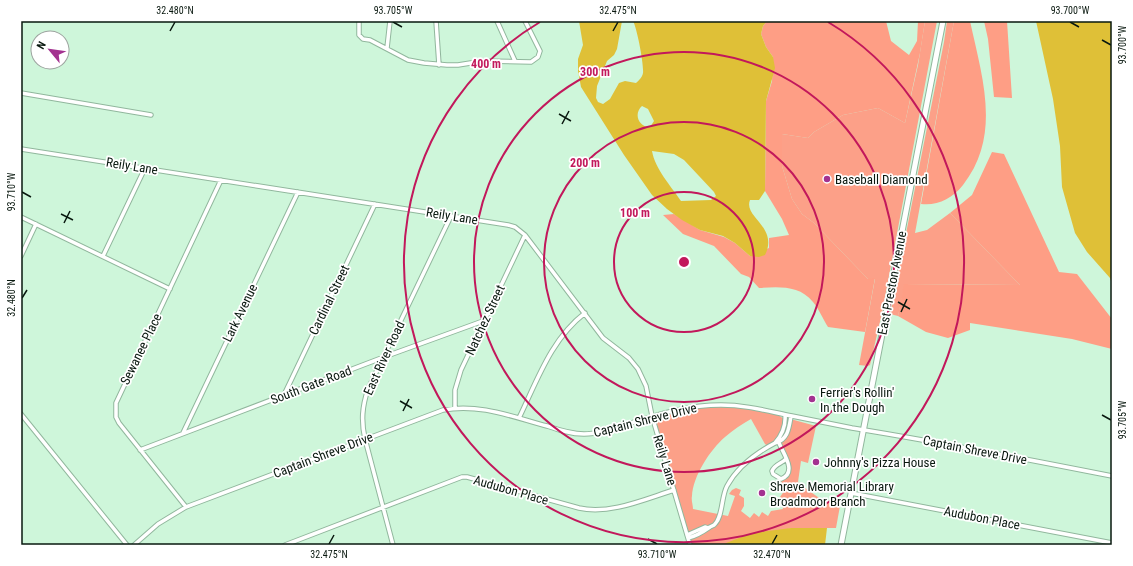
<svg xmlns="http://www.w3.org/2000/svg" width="1133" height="566" font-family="'Roboto Condensed',sans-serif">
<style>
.green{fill:#fca088}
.forest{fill:#fe9e85}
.water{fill:#dfc037;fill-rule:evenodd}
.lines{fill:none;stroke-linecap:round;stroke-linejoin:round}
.street-casing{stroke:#91b79d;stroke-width:5.5}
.secondary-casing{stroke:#91b79d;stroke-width:7}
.street{stroke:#fff;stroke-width:3.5}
.secondary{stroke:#fff;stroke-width:5}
.ticks{fill:none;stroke:#09180f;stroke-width:1.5}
.ring{fill:none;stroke:#c2185b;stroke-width:2}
.poi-dot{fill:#a33290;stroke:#fff;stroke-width:1.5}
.labels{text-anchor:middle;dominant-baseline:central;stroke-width:3.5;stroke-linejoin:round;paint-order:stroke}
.street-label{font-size:13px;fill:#09180f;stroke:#fff}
.poi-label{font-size:13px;fill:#09180f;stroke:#fff;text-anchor:start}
.centre{fill:#c2185b;stroke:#fff;stroke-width:2}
.ring-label{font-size:12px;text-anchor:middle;font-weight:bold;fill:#c2185b;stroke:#fff;stroke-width:3.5;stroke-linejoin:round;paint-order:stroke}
.neatline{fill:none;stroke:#09180f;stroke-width:1.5}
.ticks-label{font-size:10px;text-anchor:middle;fill:#09180f}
</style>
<rect width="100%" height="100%" fill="#cef6da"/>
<path class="green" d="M 925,21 L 937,21 L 882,313 L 870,365 L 868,366 L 859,365 L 875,279 L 868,279 L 814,223 L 802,214 L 792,199 L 782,166 L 782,134 L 808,138 L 814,132 L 843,115 L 878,108 L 905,123 L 918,65 Z
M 947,21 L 954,21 L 915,233 L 927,230 L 950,213 L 1020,285 L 905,284 L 898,316 L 890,314 L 944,42 Z
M 699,406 C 725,406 765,402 785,420 L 781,436 L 769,447 L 765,444 L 751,419 C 742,424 733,430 725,437 C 710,450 693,476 692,496 C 691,500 693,505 693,509 L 728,516 L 735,496 L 729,494 L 732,490 L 736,488 L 741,490 L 739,495 L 744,498 L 744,506 L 741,511 L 750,518 L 754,513 L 759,517 L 762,512 L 768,516 L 771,511 L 783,509 L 780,497 L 787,487 L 781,482 L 781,479 L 789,471 L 779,443 L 782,441 L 790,420 L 794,420 L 816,426 L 808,463 L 801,461 L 798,482 C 811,493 823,502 840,506 L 836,528 L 792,528 L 721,545 L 690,545 L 688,538 L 708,528 L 687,535 L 652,416 Z"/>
<path class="forest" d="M 767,21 L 886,21 L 891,41 L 909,55 L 917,41 L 918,21 L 925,21 L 920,53 L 905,123 L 878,108 L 843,115 L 814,132 L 808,138 L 782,134 L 782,166 L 792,199 L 802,214 L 814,223 L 868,279 L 875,278 L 865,332 L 828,327 C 823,319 819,309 813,302 C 799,285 779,287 759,288 L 749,277 L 741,274 L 714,246 L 683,234 L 663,215 L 674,214 L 700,230 L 724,237 L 735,243 L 750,256 L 769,248 L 769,238 L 789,235 L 782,219 L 765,191 L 766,101 L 772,81 L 773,57 L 766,47 L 761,34 L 763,26 Z
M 954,21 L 970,21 C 982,77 1002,135 963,185 C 952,199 937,206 921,204 Z
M 984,21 L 1007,21 L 1012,98 L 994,97 L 988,39 Z
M 992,152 L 1004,154 L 1059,272 L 1077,274 L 1112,319 L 1112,349 L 1072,339 L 970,323 L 970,330 L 948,338 L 926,332 L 898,316 L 904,284 L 1020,285 L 950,213 L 972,195 Z"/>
<path class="water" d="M 579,21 L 622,21 L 617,49 L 614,55 L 607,61 L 597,86 L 596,98 L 598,102 L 603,104 L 610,99 L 619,83 L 625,81 L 636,83 C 639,80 642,78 643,73 C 644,64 637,28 633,21 L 767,21 L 763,26 L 761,34 L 766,47 L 773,57 L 775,68 L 766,101 L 765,191 L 759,200 L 750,200 C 743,217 779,227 765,255 L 759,257 L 750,256 L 735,243 L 723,236 L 700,230 L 682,220 L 667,209 L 652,195 L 624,155 L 581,87 L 578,71 L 578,59 L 583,45 ZM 642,106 L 648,109 L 654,121 L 650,127 C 639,127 633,114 642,106 ZM 652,151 L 674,154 L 684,160 L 714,192 L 716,196 L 711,200 L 681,201 C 671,186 655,169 652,151 Z
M 1036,21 L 1112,21 L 1112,284 L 1110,278 L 1087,252 L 1075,233 L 1062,187 L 1060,146 L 1053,99 Z
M 791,528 L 827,528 L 825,545 L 721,545 L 752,533 Z"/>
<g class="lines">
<defs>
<path id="street" d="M 359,21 L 359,35 L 363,39 L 370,40 L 408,60 L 424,63 L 447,65 L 458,65 L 483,61 L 531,62 L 538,57 L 540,51 L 525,21
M 436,21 L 439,65
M 497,21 L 515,61
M 387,48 L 390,21
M 21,93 L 151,115
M 21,149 L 508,225 L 515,227 L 525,235 L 603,338 L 629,358 L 638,369 L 646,386 L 652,416 L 690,545
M 21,217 L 170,289
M 21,256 L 36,224
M 103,256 L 145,168
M 284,395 L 375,204
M 455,408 L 455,390 L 461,370 L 525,235
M 21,414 L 127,545
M 785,415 C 786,426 782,435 775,443 C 788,440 789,428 791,416
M 519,418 C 537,381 551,339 585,313
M 183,433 L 298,192
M 779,443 C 783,453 798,473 781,479 L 773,474 L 772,471 C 775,464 781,464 786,459
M 140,450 L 384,357 L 483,321
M 851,493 L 1112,543
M 186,507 L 119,423 L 116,417 L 116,403 L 221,180
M 687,535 L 705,527 L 708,528
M 688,538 C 697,536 703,532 710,527 C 711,526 714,526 715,524 C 723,516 721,497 727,486 C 738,466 756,453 775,443
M 134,545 L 158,524 L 186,507 L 443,410 C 479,403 513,417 547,426 C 559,430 571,434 584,434 C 601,434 618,427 634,422 C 662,413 690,405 721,405 C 746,405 767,411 792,416 C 812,420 832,424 852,428 C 939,442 1026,459 1112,476
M 285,545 L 462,477 L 467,477 L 579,508 C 610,515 645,499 674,490
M 393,545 L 365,439 C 361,421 362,407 368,389 L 451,216"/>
<path id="secondary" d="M 841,545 L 943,21"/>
</defs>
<use href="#street" class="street-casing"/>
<use href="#secondary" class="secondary-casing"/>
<use href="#street" class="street"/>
<use href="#secondary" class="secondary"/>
</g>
<path class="ticks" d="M 393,22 L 402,27M 1070,22 L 1079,27M 170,31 L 175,22M 613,31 L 618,22M 1102,40 L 1111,45M 559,114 L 571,121M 562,124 L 569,111M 22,192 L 31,197M 61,214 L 73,220M 64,223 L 70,211M 22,298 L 27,290M 898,302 L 910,309M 901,312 L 907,299M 400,401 L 412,408M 403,411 L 409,399M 1102,415 L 1111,420M 648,539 L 657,544M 329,544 L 334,535M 772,544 L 777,535"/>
<g class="ring">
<circle cx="684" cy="262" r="70"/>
<circle cx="684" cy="262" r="140"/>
<circle cx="684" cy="262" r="210"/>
<path d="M828 22A280 280 0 1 1 540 22"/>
</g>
<g class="poi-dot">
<circle cx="827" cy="179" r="4"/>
<circle cx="812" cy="399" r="4"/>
<circle cx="816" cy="462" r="4"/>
<circle cx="762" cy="493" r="4"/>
</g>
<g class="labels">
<g class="street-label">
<text transform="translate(132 166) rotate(9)">Reily Lane</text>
<text transform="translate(452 216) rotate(9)">Reily Lane</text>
<text transform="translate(892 283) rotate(-79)">East Preston Avenue</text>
<text transform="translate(329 300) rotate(-64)">Cardinal Street</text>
<text transform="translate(240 313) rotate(-64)">Lark Avenue</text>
<text transform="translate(485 320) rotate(-65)">Natchez Street</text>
<text transform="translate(141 349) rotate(-64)">Sewanee Place</text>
<text transform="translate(384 358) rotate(-65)">East River Road</text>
<text transform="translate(311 385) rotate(-21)">South Gate Road</text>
<text transform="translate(645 420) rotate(-14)">Captain Shreve Drive</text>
<text transform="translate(975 450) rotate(11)">Captain Shreve Drive</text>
<text transform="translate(323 455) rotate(-21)">Captain Shreve Drive</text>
<text transform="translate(665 460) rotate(73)">Reily Lane</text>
<text transform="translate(511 490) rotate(16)">Audubon Place</text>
<text transform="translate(982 518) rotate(11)">Audubon Place</text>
</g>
<g class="poi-label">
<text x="835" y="179">Baseball Diamond</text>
<text x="820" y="392">Ferrier's Rollin'<tspan x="820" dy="15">In the Dough</tspan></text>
<text x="824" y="462">Johnny's Pizza House</text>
<text x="770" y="486">Shreve Memorial Library<tspan x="770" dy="15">Broadmoor Branch</tspan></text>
</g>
</g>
<circle cx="684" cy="262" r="6" class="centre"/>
<g class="ring-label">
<text x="486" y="68">400 m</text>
<text x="595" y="76">300 m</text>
<text x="585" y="167">200 m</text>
<text x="635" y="217">100 m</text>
</g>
<rect width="1133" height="566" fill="none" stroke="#ffffff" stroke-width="44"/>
<g transform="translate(50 50) rotate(299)"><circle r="19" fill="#ffffff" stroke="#9da39f"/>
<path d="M0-3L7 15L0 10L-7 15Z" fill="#a33290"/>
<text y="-6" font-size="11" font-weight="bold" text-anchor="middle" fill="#09180f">N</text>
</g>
<rect x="22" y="22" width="1089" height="522" class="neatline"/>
<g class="ticks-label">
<text x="175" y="14">32.480°N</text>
<text x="393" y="14">93.705°W</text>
<text x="618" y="14">32.475°N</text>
<text x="1070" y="14">93.700°W</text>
<text transform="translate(1122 45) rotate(-90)" y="4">93.700°W</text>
<text transform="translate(11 192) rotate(-90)" y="4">93.710°W</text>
<text transform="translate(11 298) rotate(-90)" y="4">32.480°N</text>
<text transform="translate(1122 420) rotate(-90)" y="4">93.705°W</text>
<text x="329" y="558">32.475°N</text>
<text x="657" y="558">93.710°W</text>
<text x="772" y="558">32.470°N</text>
</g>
</svg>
